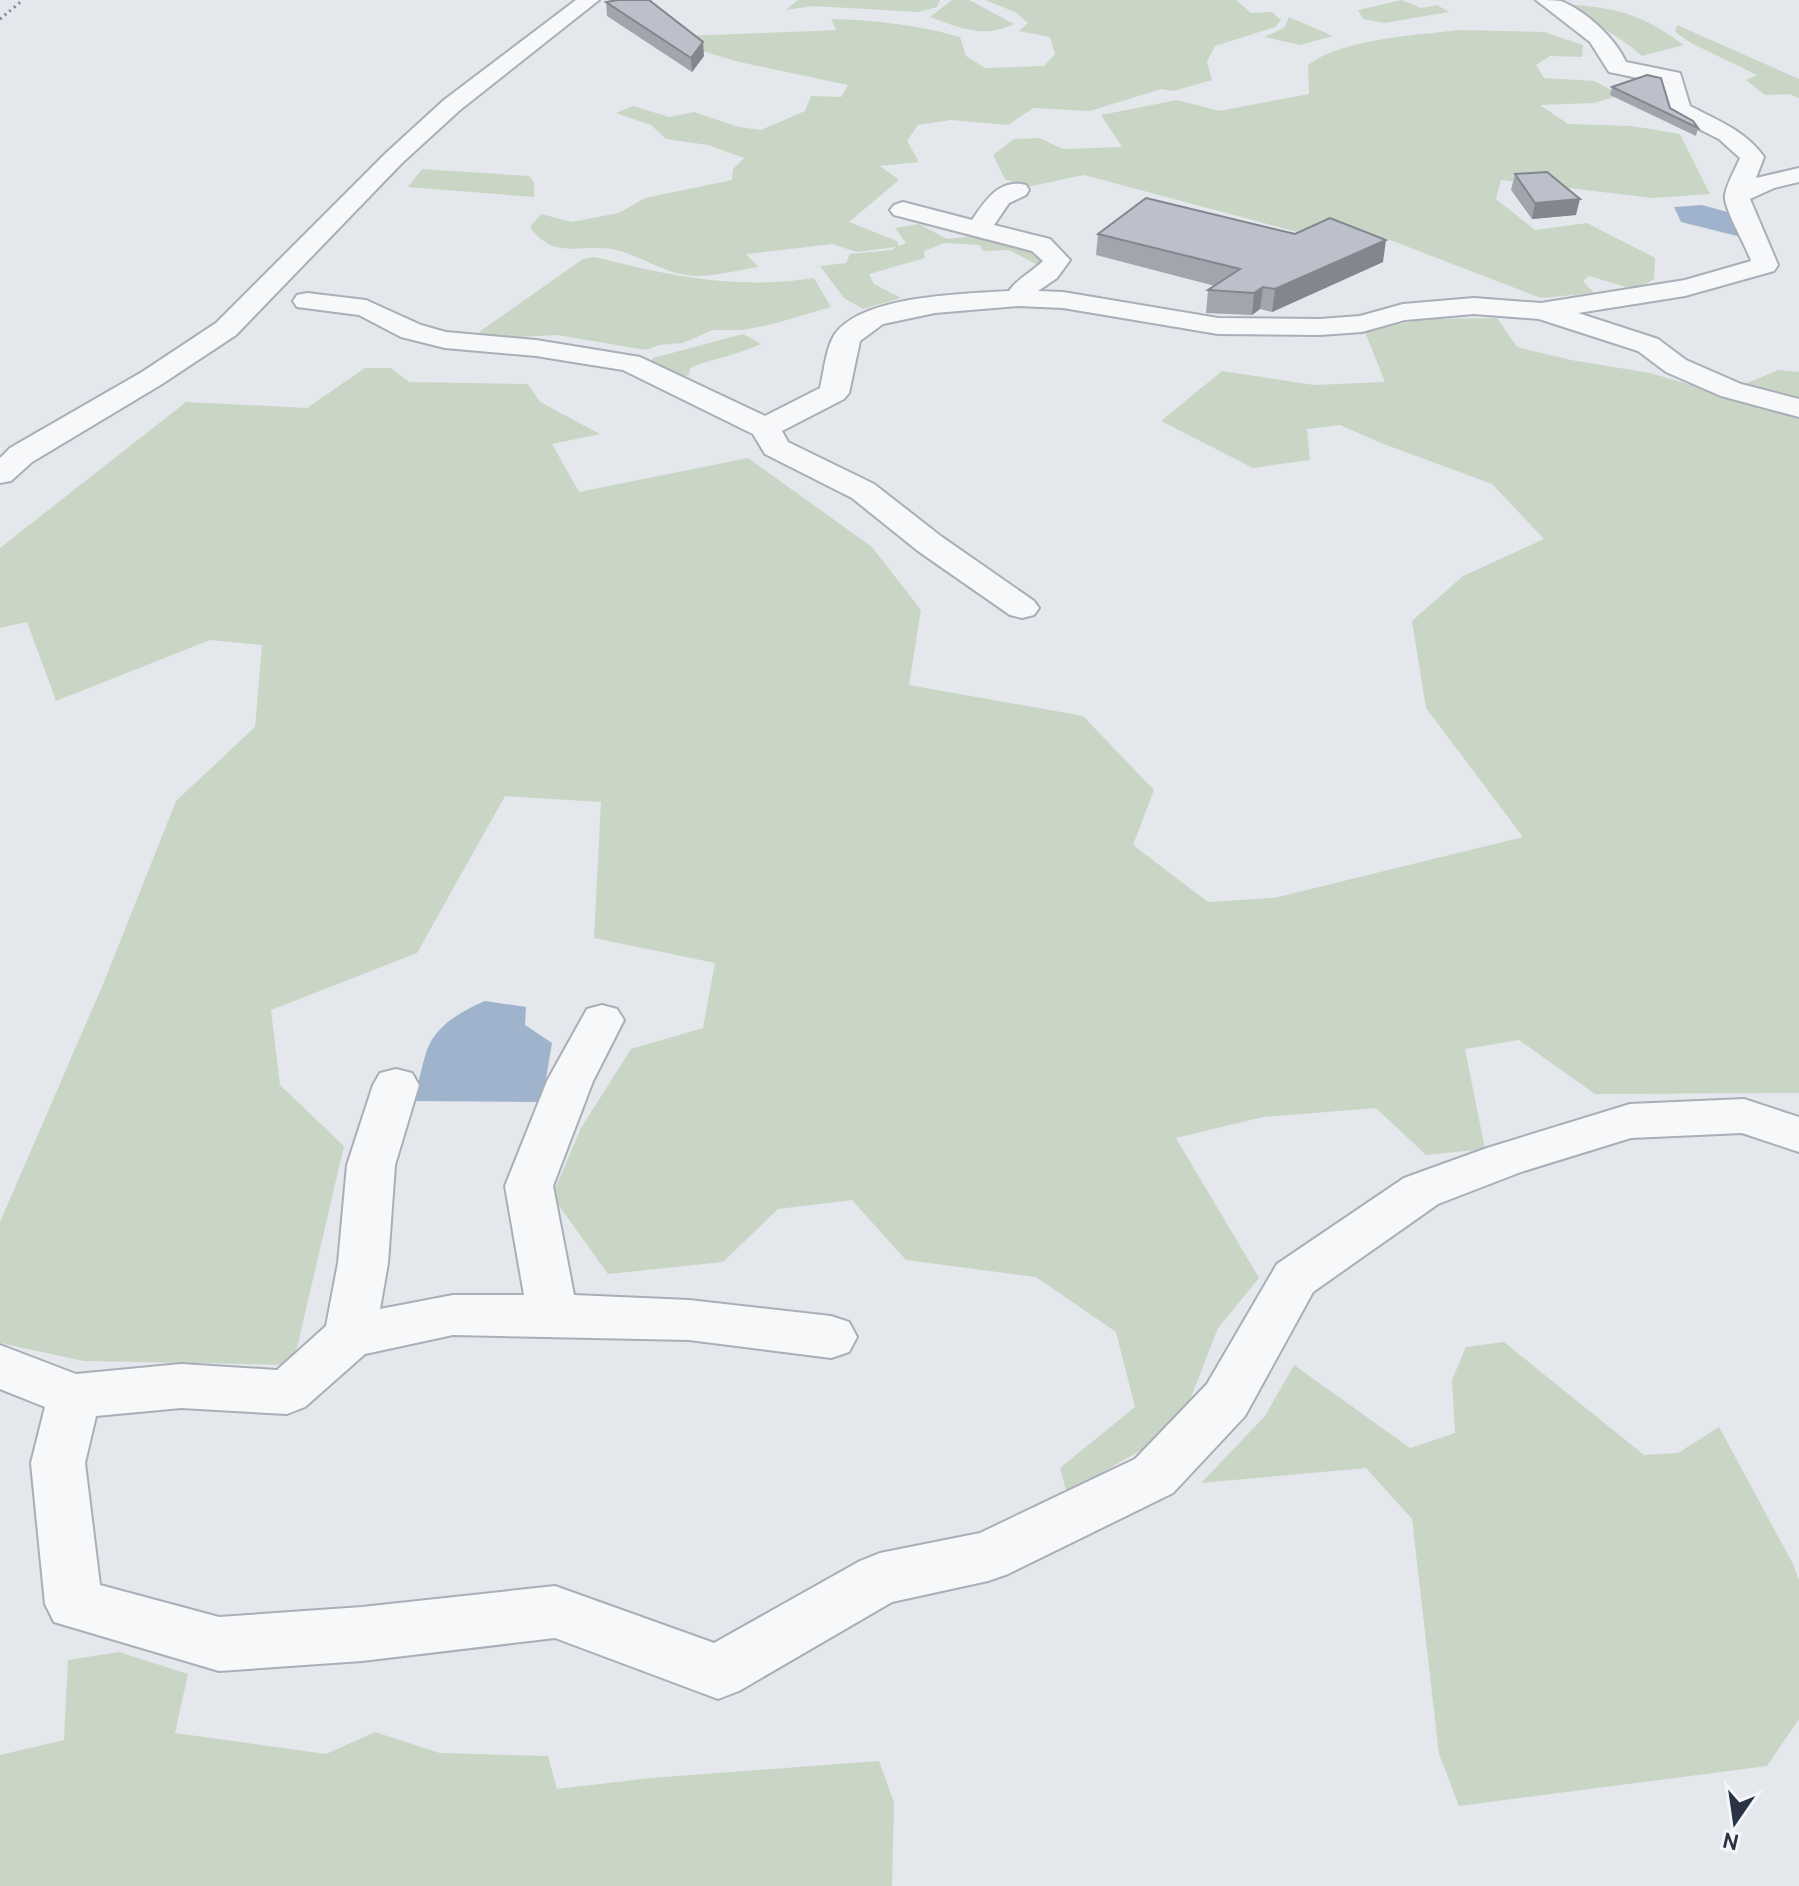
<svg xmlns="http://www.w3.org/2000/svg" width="1799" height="1886" font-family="Cabin,sans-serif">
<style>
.green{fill:#c9d6c5}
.water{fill:#9fb4cc}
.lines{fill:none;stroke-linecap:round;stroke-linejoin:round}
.minor-casing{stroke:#a9aeb7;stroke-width:4}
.minor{fill:#f7f8fa;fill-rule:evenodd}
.rail{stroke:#7d8696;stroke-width:3;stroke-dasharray:2 4;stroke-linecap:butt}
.wall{fill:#a1a5ae}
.shaded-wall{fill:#83868d}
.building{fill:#bbc0ca;stroke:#83868d;stroke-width:2}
</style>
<rect width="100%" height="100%" fill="#e4e7ec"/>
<path class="green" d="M 798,0 L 940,0 L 937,7 L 918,12 L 813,6 L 786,10 Z
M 952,0 L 969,0 L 1014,24 C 983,39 961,28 930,17 Z
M 985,0 L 1236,0 L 1251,13 L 1272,12 L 1281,20 L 1275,27 L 1215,46 L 1207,62 L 1212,80 L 1174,91 L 1161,89 L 1090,111 L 1033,108 L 1008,125 L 951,120 L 918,125 L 907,141 L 919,162 L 880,166 L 899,180 L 849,222 L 897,241 L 899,246 L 906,243 L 895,228 L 919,224 L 947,239 L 990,234 L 1057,260 L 1036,264 L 1009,250 L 983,251 L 980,245 L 944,243 L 924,251 L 925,258 L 869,274 L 874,284 L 901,298 L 863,309 L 844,298 L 820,266 L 846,263 L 850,254 L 892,250 L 896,247 L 857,252 L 832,244 L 746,254 L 758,267 C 738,270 716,276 696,276 C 668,275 646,259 620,251 C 586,241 555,263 530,227 L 541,214 L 572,222 L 619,213 L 645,198 L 732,180 L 733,169 L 744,158 L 708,145 L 666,139 L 651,125 L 616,113 L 633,106 L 669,117 L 694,112 L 739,127 L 761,130 L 805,111 L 811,96 L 841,97 L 848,85 L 739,62 L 655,37 L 815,31 L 836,30 L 831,19 C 876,20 917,25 960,37 L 966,56 L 985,68 L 1044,66 L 1055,54 L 1050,37 L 1019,31 L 1028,23 L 1015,12 Z
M 1402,0 L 1421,8 L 1437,5 L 1449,12 L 1384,23 L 1363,19 L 1358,10 Z
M 1563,4 C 1618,8 1638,12 1684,45 L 1642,56 C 1618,34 1589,22 1563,4 Z
M 1289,17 L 1333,36 L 1300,45 L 1264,37 L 1284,28 Z
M 1677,25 L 1799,79 L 1799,98 L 1789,94 L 1765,95 L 1746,80 L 1757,75 L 1691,43 L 1675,32 Z
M 1459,30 L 1544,32 L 1583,45 L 1582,57 L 1550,56 L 1536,65 L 1544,78 L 1594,81 L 1621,95 L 1594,103 L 1540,105 L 1568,124 L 1632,126 L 1680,134 L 1710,194 L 1653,198 L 1501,180 L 1496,199 L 1535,230 L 1587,223 L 1655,258 L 1654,279 L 1636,290 L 1589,276 L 1583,281 L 1594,293 L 1541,298 L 1385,238 L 1320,238 L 1084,175 L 1027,187 L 1005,179 L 993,155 L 1014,139 L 1039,138 L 1063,149 L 1122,147 L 1101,115 L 1177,100 L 1219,111 L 1309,94 L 1308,65 C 1343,38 1414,36 1459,30 Z
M 422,169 L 529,176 L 534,182 L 534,197 L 408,187 Z
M 595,257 C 670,276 737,290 814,278 L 831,307 L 773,324 L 742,330 L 713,330 L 683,343 L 659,345 L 646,350 L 557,335 L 499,338 L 479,332 L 583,259 Z
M 1497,318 L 1517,347 L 1571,360 L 1650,373 L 1799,416 L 1799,1093 L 1595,1094 L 1519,1040 L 1465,1049 L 1485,1149 L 1426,1155 L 1376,1108 L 1263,1117 L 1176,1138 L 1259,1278 L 1218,1328 L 1179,1428 L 1067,1493 L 1060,1468 L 1135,1407 L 1116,1332 L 1036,1277 L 906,1260 L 852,1200 L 778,1209 L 723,1262 L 608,1274 L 552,1196 L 581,1128 L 631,1049 L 703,1028 L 715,963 L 594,938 L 601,802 L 505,796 L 417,953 L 271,1010 L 280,1085 L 344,1146 L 293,1365 L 84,1361 L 0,1343 L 0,1222 L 104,982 L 176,801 L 255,727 L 262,645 L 210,640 L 56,701 L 27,622 L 0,628 L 0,548 L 186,402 L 307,408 L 365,368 L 391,368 L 409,382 L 528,384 L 540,402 L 600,434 L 552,444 L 579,492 L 748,458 L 872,547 L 921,610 L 909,685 L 1083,716 L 1154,790 L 1133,845 L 1208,902 L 1274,898 L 1523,837 L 1426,708 L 1412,621 L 1463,576 L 1544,539 L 1492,484 L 1381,443 L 1340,425 L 1307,429 L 1310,460 L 1253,468 L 1161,421 L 1222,371 L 1314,385 L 1385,382 L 1365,332 L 1423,319 Z
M 743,334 L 761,344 C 737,355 714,358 690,368 L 689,375 L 672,380 L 649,366 L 653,358 Z
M 1778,370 L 1799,372 L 1799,402 L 1740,386 Z
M 1504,1342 L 1644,1455 L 1678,1453 L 1719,1427 L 1793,1564 L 1799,1580 L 1799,1719 L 1767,1766 L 1459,1806 L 1439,1754 L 1412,1519 L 1366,1468 L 1201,1483 L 1265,1416 L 1294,1365 L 1410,1448 L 1455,1433 L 1452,1380 L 1466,1347 Z
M 119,1652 L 188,1674 L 175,1733 L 326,1754 L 375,1732 L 440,1753 L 548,1756 L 557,1789 L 651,1778 L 879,1761 L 894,1803 L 892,1886 L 0,1886 L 0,1755 L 64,1740 L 68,1660 Z"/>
<path class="water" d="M 1702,205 L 1731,213 L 1745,238 L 1681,222 L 1674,207 Z
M 485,1001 L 526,1007 L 525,1025 L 552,1043 L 542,1102 L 413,1101 C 419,1084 421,1067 427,1050 C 436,1025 462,1011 485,1001 Z"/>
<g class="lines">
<defs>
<path id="minor" d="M 576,0 L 599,0 L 460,110 L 402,163 L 236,335 L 162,384 L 32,462 L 11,481 L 0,483 L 0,458 L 10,448 L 142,372 L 216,323 L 386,153 L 444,100 Z
M 1536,0 C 1544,0 1554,0 1561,1 C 1586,11 1615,38 1626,62 L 1680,73 L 1690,106 C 1717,120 1746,131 1764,157 L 1756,178 L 1799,168 L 1799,182 L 1774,188 L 1750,199 L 1778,265 L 1774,271 L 1685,296 L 1578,313 L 1658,339 L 1686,360 L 1741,384 L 1799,399 L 1799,417 L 1721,396 L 1666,372 L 1638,351 L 1539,319 L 1474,314 L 1405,320 L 1362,332 L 1320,335 L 1218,334 L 1063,308 L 1018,306 L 935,313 L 883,324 L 860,341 L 849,393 L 844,399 L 782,431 L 788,442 L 874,484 L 942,537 L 1034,601 L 1039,608 L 1034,615 L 1022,618 L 1010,615 L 918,551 L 852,498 L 765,454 L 753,434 L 623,370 L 536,356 L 445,348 L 401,337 L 359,315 L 297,307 L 293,301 L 297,295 L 307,293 L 366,300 L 421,325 L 446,332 L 536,340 L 640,357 L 765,416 L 820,388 C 824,372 826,347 835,334 C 863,295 965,294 1009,291 C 1018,278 1032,272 1043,261 L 1032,251 L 894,215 L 890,210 L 894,205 L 903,202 L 972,220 C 985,201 999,178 1026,185 L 1029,190 L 1026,195 L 1009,203 L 994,225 L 1050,239 L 1070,260 L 1057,278 L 1038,291 L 1063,292 L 1218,318 L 1320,319 L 1360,316 L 1403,304 L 1474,298 L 1541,303 L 1685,280 L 1751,261 C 1746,245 1723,208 1725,195 C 1727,183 1735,170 1740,158 L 1719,139 L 1671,115 L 1662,83 L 1609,72 L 1590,42 Z
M 602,1005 L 617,1009 L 624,1020 L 593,1081 L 553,1186 L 574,1295 L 689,1300 L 831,1316 L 849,1322 L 857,1337 L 849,1352 L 831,1358 L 689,1340 L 453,1335 L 365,1354 L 305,1407 L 287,1414 L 181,1408 L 96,1416 L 85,1463 L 100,1585 L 219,1617 L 362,1607 L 555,1586 L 714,1643 L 860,1561 L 880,1553 L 980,1533 L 1135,1459 L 1207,1384 L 1277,1264 L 1404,1178 L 1487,1148 L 1630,1104 L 1744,1099 L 1799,1117 L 1799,1152 L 1742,1133 L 1631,1138 L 1521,1172 L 1438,1204 L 1313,1292 L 1245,1416 L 1173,1493 L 1008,1574 L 988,1581 L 892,1602 L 739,1691 L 718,1699 L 555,1638 L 362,1661 L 219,1671 L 54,1622 L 45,1604 L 31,1463 L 45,1407 L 0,1389 L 0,1345 L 76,1374 L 181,1364 L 277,1370 L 326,1326 L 338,1263 L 347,1165 L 373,1085 L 380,1073 L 396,1069 L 412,1073 L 419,1085 L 395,1165 L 388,1263 L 380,1309 L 453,1295 L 524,1295 L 505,1186 L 547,1081 L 587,1009 Z"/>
</defs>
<use href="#minor" class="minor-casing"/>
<use href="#minor" class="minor"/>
<path class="rail" d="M 0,19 L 23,0"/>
</g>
<path class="wall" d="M 606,2 L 704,56 L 692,72 L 607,16 Z
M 1612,87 L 1670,108 L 1698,128 L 1696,136 L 1610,95 Z
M 1515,174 L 1576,215 L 1532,219 L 1511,190 Z
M 1098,234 L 1383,262 L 1272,312 L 1260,309 L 1252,315 L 1206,313 L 1208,290 L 1215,286 L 1096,255 Z"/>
<path class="shaded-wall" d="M 703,42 L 704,56 L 692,72 L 691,58 Z
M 1580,199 L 1576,215 L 1532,219 L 1535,203 Z
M 1386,240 L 1383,262 L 1272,312 L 1275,289 Z
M 1263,287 L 1260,309 L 1252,315 L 1254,293 Z"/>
<path class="building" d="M 618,0 L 649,0 L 703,42 L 691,58 L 606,2 Z
M 1647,75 L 1661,78 L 1670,108 L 1693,121 L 1698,128 L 1612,87 Z
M 1547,172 L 1580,199 L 1535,203 L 1515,174 Z
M 1146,198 L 1295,234 L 1330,218 L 1386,240 L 1275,289 L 1263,287 L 1254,293 L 1208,290 L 1240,269 L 1098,234 Z"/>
<g transform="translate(1735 1822) rotate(193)" stroke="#f4f6f9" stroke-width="6" paint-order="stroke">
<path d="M0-6L14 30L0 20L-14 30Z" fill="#2b3445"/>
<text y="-12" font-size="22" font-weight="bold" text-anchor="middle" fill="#2b3445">N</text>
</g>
</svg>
